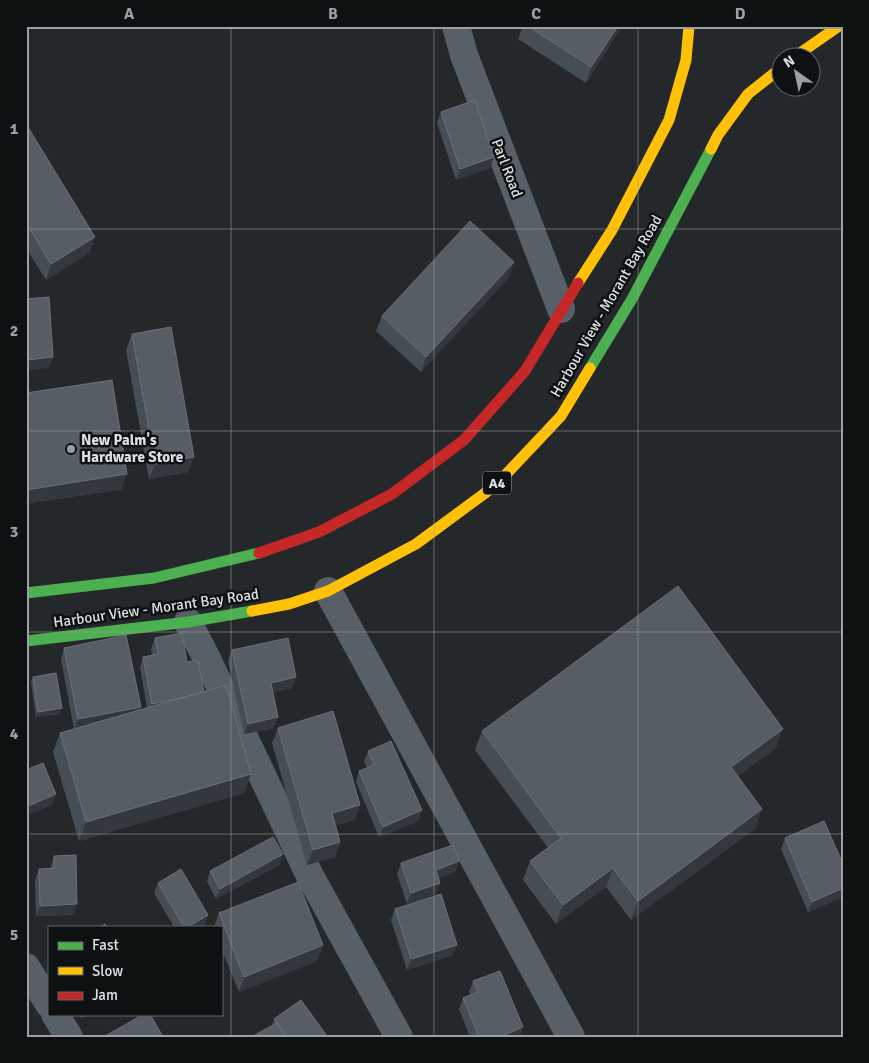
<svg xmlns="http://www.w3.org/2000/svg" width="869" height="1063" font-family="Signika,sans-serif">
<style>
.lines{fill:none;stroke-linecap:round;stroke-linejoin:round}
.street{stroke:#575f67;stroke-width:28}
.fast{stroke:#4caf50;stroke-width:11}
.slow{stroke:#ffc107;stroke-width:11}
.jam{stroke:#c62828;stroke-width:11}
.wall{fill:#454d55}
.shaded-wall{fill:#32383d}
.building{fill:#565d64;stroke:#6b7178}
.grid{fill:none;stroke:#9da0a2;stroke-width:1;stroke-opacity:0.55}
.poi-dot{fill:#9da0a2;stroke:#0e1112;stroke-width:2}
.labels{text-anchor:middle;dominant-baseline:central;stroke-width:5;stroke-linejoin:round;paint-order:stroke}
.shield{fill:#0e1112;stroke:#9fa2a4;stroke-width:1}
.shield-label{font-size:14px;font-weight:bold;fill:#dde0e3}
.street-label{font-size:15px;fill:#dde0e3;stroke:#0e1112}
.poi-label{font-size:15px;font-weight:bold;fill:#dde0e3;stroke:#0e1112;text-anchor:start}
.neatline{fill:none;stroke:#9da0a2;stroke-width:2}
.grid-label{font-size:16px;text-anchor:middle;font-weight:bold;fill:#9da0a2}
</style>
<rect width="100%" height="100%" fill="#25282a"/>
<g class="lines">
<path class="street" d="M 456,26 L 464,55 L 561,309
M 328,591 L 571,1037
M 188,622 L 206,657 L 309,874 L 399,1037
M 26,967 L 49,1004
M 55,1014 L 69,1037"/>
<path class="fast" d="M 590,368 L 632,299 L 711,149
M 26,593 L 154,578 L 259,553
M 26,641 L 188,622 L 252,611"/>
<path class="slow" d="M 793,58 L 839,26
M 711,149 L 718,135 L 748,94 L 782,67
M 578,283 L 612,230 L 669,120 L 686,60 L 689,26
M 252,611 L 289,604 L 328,591 L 416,544 L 496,485 L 561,416 L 590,368"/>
<path class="jam" d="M 259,553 L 319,532 L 392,494 L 464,440 L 525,371 L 578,283"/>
</g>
<path class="wall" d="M 523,26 L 622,26 L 586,83 L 518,39 Z
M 441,112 L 490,168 L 456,180 L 437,123 Z
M 26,124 L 95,237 L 89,253 L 46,280 L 26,248 Z
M 509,277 L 421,372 L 376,331 L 382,316 Z
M 132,334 L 188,472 L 149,479 L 126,350 Z
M 155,638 L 187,662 L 251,774 L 244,793 L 79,841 L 53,752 L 60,733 L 74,729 L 61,659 L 64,648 L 139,710 L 147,708 L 140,667 L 143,657 L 152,655 L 151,649 Z
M 232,650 L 292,688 L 273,692 L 274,728 L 244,734 L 228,661 Z
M 33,677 L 60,714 L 36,717 L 31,682 Z
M 278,728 L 360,805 L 354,820 L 336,825 L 340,842 L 335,857 L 307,865 L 272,743 Z
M 482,731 L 776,748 L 738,776 L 756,828 L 631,920 L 606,887 L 556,924 L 523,880 L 530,861 L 548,848 L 475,750 Z
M 368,751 L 422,810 L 418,821 L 379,837 L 356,782 L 359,771 L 367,768 L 364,762 Z
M 785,838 L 843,864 L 843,897 L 808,912 L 781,849 Z
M 283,854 L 279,865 L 216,899 L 207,881 L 210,871 Z
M 54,856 L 73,915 L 36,916 L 35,880 L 39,869 L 50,869 Z
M 459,861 L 455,872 L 439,878 L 440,883 L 436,894 L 407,904 L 397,874 L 401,863 Z
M 158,883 L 208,915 L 204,926 L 202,927 L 174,927 L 154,893 Z
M 395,909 L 453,955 L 407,970 L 391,920 Z
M 219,913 L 323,945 L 317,961 L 239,992 L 221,948 L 221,927 L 214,927 Z
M 473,981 L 520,1037 L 470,1037 L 459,1009 L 463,998 L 471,995 L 469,992 Z
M 78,1014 L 88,1014 L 81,1018 Z
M 274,1019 L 327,1037 L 251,1037 L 272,1026 Z"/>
<path class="shaded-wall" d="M 618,26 L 622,26 L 586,83 L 591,67 Z
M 494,157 L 490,168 L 456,180 L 460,169 Z
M 95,237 L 89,253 L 46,280 L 51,264 Z
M 514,262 L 509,277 L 421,372 L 426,357 Z
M 53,357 L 49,368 L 26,370 L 26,360 Z
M 194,457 L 188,472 L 149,479 L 155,464 Z
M 127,474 L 121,490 L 26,504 L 26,490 Z
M 296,677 L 292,688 L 267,693 L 271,683 Z
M 204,694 L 148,714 L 152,704 Z
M 141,707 L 137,718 L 75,730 L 78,719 Z
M 62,708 L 60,714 L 36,717 L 38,712 Z
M 278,717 L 274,728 L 244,734 L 248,724 Z
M 783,729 L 776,748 L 725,786 L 731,767 Z
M 251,774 L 244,793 L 79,841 L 86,822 Z
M 56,794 L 52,805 L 26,816 L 26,807 Z
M 360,805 L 354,820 L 327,828 L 332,813 Z
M 762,809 L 756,828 L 631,920 L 638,901 Z
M 422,810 L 418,821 L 379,837 L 383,827 Z
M 340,842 L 335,857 L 307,865 L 313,850 Z
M 283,854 L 279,865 L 216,899 L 220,889 Z
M 459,861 L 455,872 L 432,880 L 436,870 Z
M 613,868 L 606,887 L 556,924 L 563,905 Z
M 440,883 L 436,894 L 407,904 L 411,893 Z
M 843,888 L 843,897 L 808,912 L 812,902 Z
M 77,904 L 73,915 L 36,916 L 40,906 Z
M 208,915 L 204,926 L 202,927 L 188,927 Z
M 323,945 L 317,961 L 239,992 L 244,977 Z
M 457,945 L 453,955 L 407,970 L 411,959 Z
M 82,1014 L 88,1014 L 81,1018 Z
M 523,1027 L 520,1037 L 500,1037 Z"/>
<path class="building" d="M 528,26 L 618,26 L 591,67 Z
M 475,100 L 494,157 L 460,169 L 441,112 Z
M 26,124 L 95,237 L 51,264 L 26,223 Z
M 470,221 L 514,262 L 426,357 L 382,316 Z
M 49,297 L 53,357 L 26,360 L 26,299 Z
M 171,327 L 194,457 L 155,464 L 132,334 Z
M 112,380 L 127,474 L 26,490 L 26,393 Z
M 678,586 L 783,729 L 731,767 L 762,809 L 638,901 L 613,868 L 563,905 L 530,861 L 561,838 L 482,731 Z
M 182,633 L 187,662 L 198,660 L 204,692 L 182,698 L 152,704 L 143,657 L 158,654 L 155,638 Z
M 126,635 L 141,707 L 78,719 L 64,648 Z
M 288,638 L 296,677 L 271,683 L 278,717 L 248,724 L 232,650 Z
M 56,673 L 62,708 L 38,712 L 33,677 Z
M 226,685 L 251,774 L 86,822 L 60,733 Z
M 333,711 L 360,805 L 332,813 L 340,842 L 313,850 L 278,728 Z
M 391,741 L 422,810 L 383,827 L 359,771 L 374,765 L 368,751 Z
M 43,763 L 56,794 L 26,807 L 26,770 Z
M 824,821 L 843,864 L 843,888 L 812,902 L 785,838 Z
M 273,837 L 283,854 L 220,889 L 210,871 Z
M 453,845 L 459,861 L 436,870 L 440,883 L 411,893 L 401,863 Z
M 76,855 L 77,904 L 40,906 L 39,869 L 54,868 L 54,856 Z
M 181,869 L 208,915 L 188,927 L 184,927 L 158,883 Z
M 298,882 L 323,945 L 244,977 L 219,913 Z
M 441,894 L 457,945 L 411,959 L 395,909 Z
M 105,924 L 107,927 L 100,927 Z
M 500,971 L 523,1027 L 500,1037 L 479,1037 L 463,998 L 478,992 L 473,981 Z
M 301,1000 L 327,1036 L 326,1037 L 287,1037 L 274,1019 Z
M 144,1014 L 150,1014 L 163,1037 L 108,1037 L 107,1035 Z
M 277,1023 L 285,1037 L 251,1037 Z"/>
<path class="grid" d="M 231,26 L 231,1037M 434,26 L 434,1037M 638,26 L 638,1037M 26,229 L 843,229M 26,431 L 843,431M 26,632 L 843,632M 26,834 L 843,834"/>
<circle class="poi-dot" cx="71" cy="449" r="5"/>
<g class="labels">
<rect class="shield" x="483" y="471.5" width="28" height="23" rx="4"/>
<g class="shield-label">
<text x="497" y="483">A4</text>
</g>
<g class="street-label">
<text transform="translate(507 168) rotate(69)">Parl Road</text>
<text transform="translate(606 306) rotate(-60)">Harbour View - Morant Bay Road</text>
<text transform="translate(156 608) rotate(-8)">Harbour View - Morant Bay Road</text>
</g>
<g class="poi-label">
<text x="81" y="440">New Palm's<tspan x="81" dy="17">Hardware Store</tspan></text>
</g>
</g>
<rect width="869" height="1063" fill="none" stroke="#0e1112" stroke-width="55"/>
<rect x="48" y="926" width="175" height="90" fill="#0e1112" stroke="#616466"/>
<rect x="58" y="942" width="25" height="8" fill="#4caf50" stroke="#616466"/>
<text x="92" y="950" font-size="15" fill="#dde0e3">Fast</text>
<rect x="58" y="967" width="25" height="8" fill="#ffc107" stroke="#616466"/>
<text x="92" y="976" font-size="15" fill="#dde0e3">Slow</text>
<rect x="58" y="992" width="25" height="8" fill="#c62828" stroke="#616466"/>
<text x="92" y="1000" font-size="15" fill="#dde0e3">Jam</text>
<g transform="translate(796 72) rotate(327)"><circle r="24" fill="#0e1112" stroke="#616466"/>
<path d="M0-4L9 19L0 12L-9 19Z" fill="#9da0a2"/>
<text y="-8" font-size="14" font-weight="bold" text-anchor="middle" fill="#dde0e3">N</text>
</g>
<rect x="28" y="28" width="814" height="1008" class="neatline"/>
<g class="grid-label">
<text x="129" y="19">A</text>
<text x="333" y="19">B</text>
<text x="536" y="19">C</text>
<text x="740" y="19">D</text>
<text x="14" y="134">1</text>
<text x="14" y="336">2</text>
<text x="14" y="537">3</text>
<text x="14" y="739">4</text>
<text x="14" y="940">5</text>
</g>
</svg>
